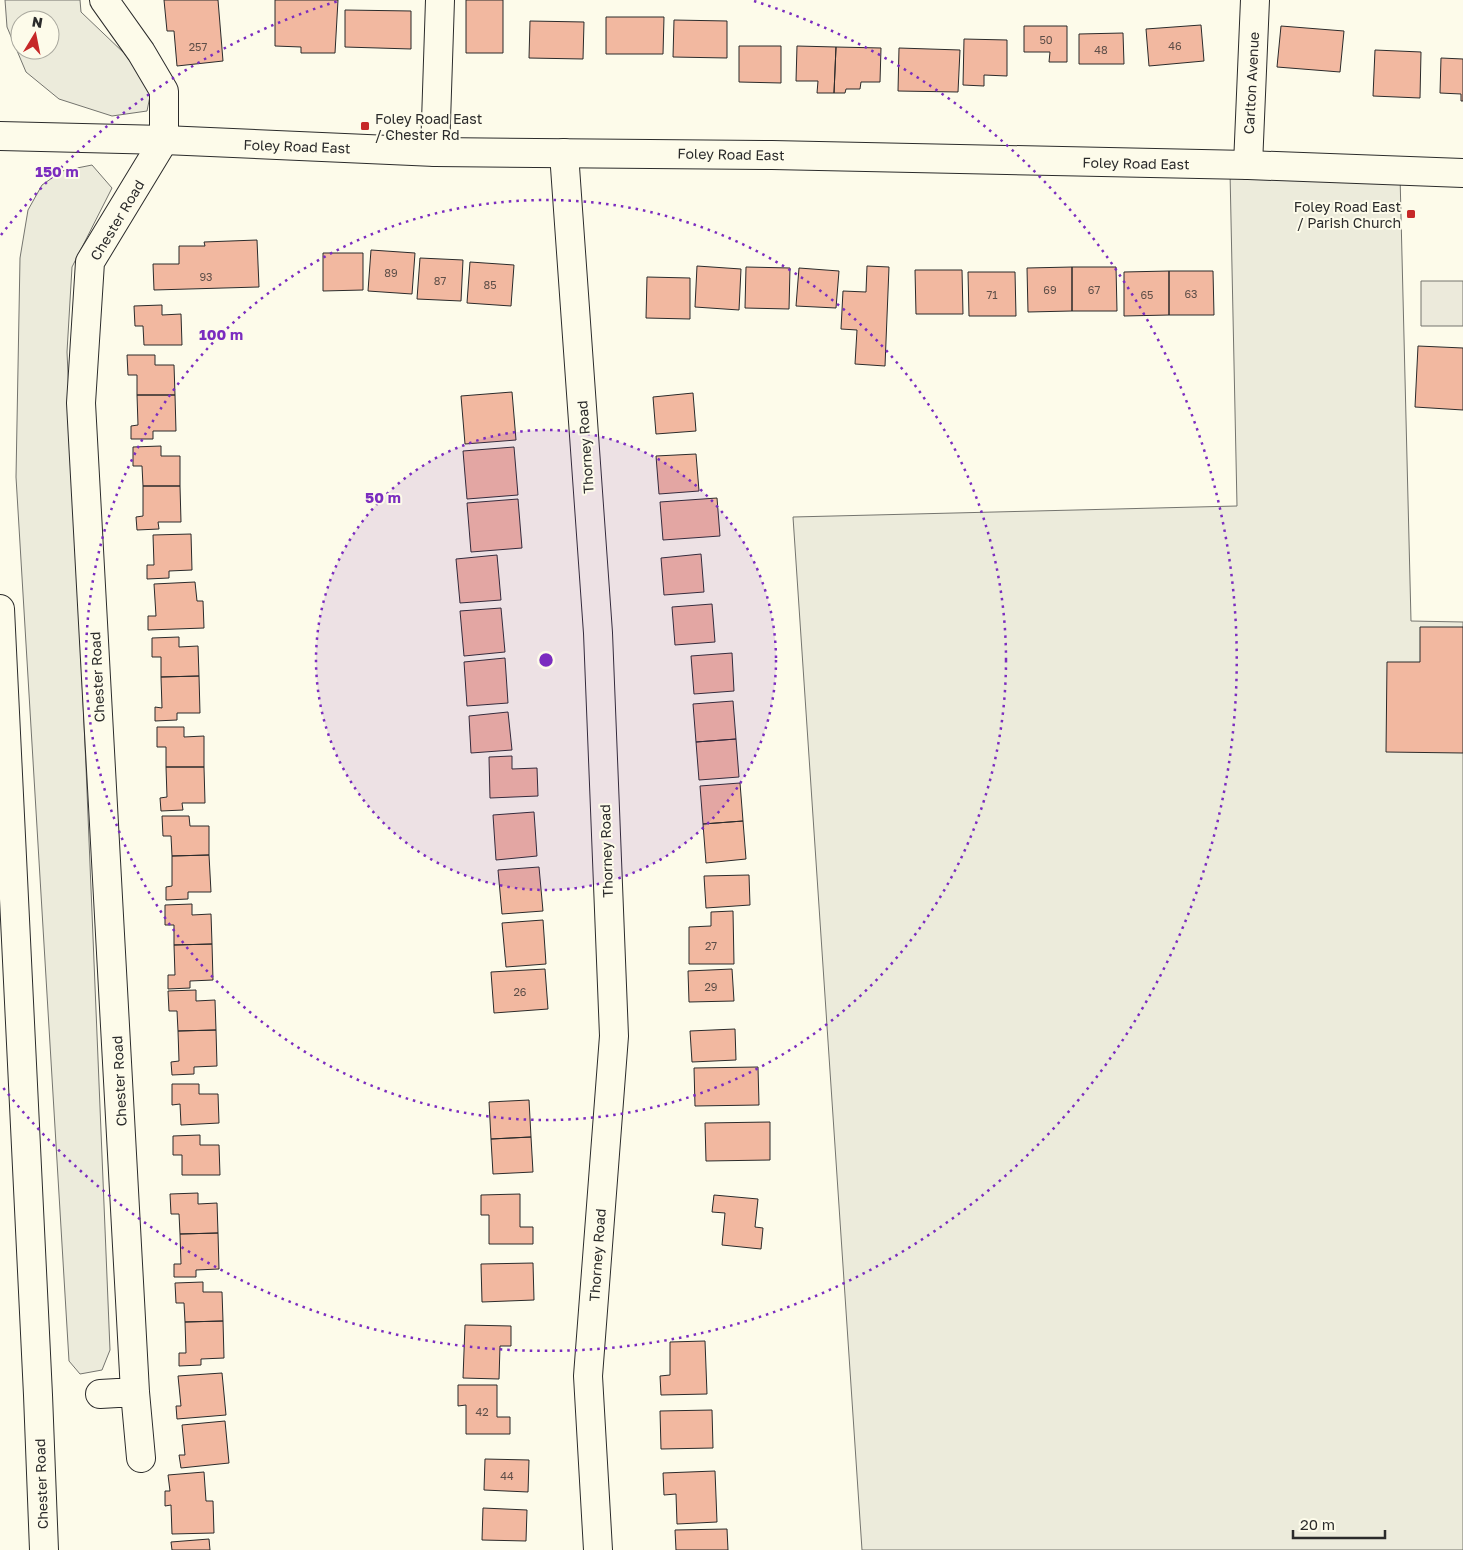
<svg xmlns="http://www.w3.org/2000/svg" width="1463" height="1550" font-family="'Golos Text',sans-serif">
<style>
.green{fill:#ecebdb;stroke:#74746e;fill-rule:evenodd}
.parking{fill:#eceadb;stroke:#74746e}
.building{fill:#f2b8a0;stroke:#2b2b2b}
.lines{fill:none;stroke-linecap:round;stroke-linejoin:round}
.minor-casing{stroke:#2b2b2b;stroke-width:30}
.secondary-casing{stroke:#2b2b2b;stroke-width:30}
.trunk-casing{stroke:#2b2b2b;stroke-width:30}
.minor{stroke:#fdfbea;stroke-width:28}
.secondary{stroke:#fdfbea;stroke-width:28}
.trunk{stroke:#fdfbea;stroke-width:28}
.ring{fill:none;stroke:#7b2cbf;stroke-width:2.5;stroke-dasharray:2.5 5}
.poi-dot{fill:#c62828;stroke:#fdfbea;stroke-width:2}
.labels{text-anchor:middle;dominant-baseline:central;stroke-width:4;stroke-linejoin:round;paint-order:stroke}
.number-label{font-size:11px;fill:#5d4e48}
.street-label{font-size:14px;fill:#2b2b2b;stroke:#fdfbea}
.poi-label{font-size:14px;fill:#2b2b2b;stroke:#fdfbea;text-anchor:start}
.centre{fill:#7b2cbf;stroke:#fdfbea;stroke-width:2.5}
.ring-label{font-size:15px;text-anchor:middle;font-weight:bold;fill:#7b2cbf;stroke:#fdfbea;stroke-width:4;stroke-linejoin:round;paint-order:stroke}
</style>
<rect width="100%" height="100%" fill="#fdfbea"/>
<path class="green" d="M 5,0 L 80,0 L 81,12 L 125,54 L 151,91 L 147,111 L 112,116 L 59,99 L 26,72 L 7,27 ZM 20,20 L 50,20 L 50,50 L 20,50 Z
M 92,165 L 112,188 L 72,267 L 67,352 L 86,767 L 110,1350 L 102,1370 L 80,1374 L 69,1361 L 16,477 L 20,258 L 28,210 L 42,185 L 62,171 Z
M 1230,172 L 1400,175 L 1411,621 L 1463,622 L 1463,1550 L 862,1550 L 793,517 L 1237,506 Z"/>
<path class="parking" d="M 1421,281 L 1463,281 L 1463,326 L 1421,326 Z"/>
<path class="building" d="M 164,0 L 218,0 L 223,61 L 177,66 L 174,31 L 167,31 Z
M 275,0 L 338,0 L 335,53 L 301,53 L 301,47 L 275,46 Z
M 466,0 L 503,0 L 503,53 L 466,53 Z
M 345,10 L 411,11 L 411,49 L 345,47 Z
M 606,17 L 664,17 L 663,54 L 606,54 Z
M 674,20 L 727,21 L 727,58 L 673,57 Z
M 530,21 L 584,22 L 583,59 L 529,58 Z
M 1201,25 L 1204,61 L 1149,66 L 1146,29 Z
M 1024,26 L 1067,26 L 1067,62 L 1049,62 L 1050,52 L 1024,52 Z
M 1281,26 L 1344,31 L 1340,72 L 1277,67 Z
M 1123,33 L 1124,64 L 1079,64 L 1079,34 Z
M 964,39 L 1007,40 L 1007,76 L 984,75 L 984,86 L 963,85 Z
M 739,46 L 781,46 L 781,83 L 739,82 Z
M 797,46 L 836,47 L 834,93 L 817,93 L 818,81 L 796,81 Z
M 836,47 L 881,48 L 880,82 L 861,82 L 860,89 L 846,89 L 845,93 L 834,93 Z
M 899,48 L 960,50 L 958,92 L 898,91 Z
M 1375,50 L 1421,52 L 1420,98 L 1373,96 Z
M 1441,58 L 1463,59 L 1463,101 L 1461,101 L 1461,94 L 1440,93 Z
M 257,240 L 259,287 L 154,290 L 153,264 L 179,264 L 179,246 L 205,246 L 204,242 Z
M 371,250 L 415,253 L 412,294 L 368,291 Z
M 323,253 L 363,253 L 363,290 L 323,291 Z
M 420,258 L 463,260 L 461,301 L 417,299 Z
M 470,262 L 514,265 L 511,306 L 467,303 Z
M 697,266 L 741,269 L 739,310 L 695,307 Z
M 867,266 L 889,267 L 885,366 L 855,364 L 857,330 L 841,329 L 843,291 L 866,292 Z
M 746,267 L 790,268 L 789,309 L 745,308 Z
M 1072,267 L 1072,311 L 1028,312 L 1027,268 Z
M 1072,267 L 1116,267 L 1117,311 L 1072,311 Z
M 799,268 L 839,271 L 836,308 L 796,306 Z
M 915,270 L 962,270 L 963,314 L 916,314 Z
M 1169,271 L 1169,315 L 1124,316 L 1124,272 Z
M 1169,271 L 1213,271 L 1214,315 L 1169,315 Z
M 968,272 L 1015,272 L 1016,316 L 969,316 Z
M 647,277 L 690,278 L 690,319 L 646,318 Z
M 162,305 L 162,315 L 181,314 L 182,345 L 144,345 L 143,326 L 135,326 L 134,306 Z
M 1418,346 L 1463,348 L 1463,410 L 1415,407 Z
M 127,355 L 155,355 L 155,365 L 174,365 L 175,395 L 137,395 L 137,375 L 128,375 Z
M 512,392 L 516,440 L 465,444 L 461,396 Z
M 693,393 L 696,431 L 656,434 L 653,397 Z
M 137,395 L 175,395 L 176,431 L 153,431 L 153,439 L 131,439 L 131,426 L 138,425 Z
M 161,446 L 161,456 L 180,456 L 180,486 L 143,486 L 142,466 L 133,466 L 133,447 Z
M 514,447 L 518,495 L 467,499 L 463,451 Z
M 696,454 L 699,491 L 659,494 L 656,456 Z
M 143,486 L 180,486 L 181,522 L 158,522 L 159,529 L 137,530 L 136,517 L 143,516 Z
M 717,498 L 720,536 L 663,540 L 660,502 Z
M 518,499 L 522,548 L 471,552 L 467,503 Z
M 191,534 L 192,570 L 169,571 L 169,578 L 147,579 L 147,565 L 154,565 L 153,535 Z
M 701,554 L 704,592 L 664,595 L 661,558 Z
M 497,555 L 501,600 L 460,603 L 456,559 Z
M 195,582 L 197,601 L 203,601 L 204,628 L 148,630 L 148,616 L 156,616 L 154,584 Z
M 712,604 L 715,642 L 675,645 L 672,607 Z
M 501,608 L 505,652 L 464,656 L 460,611 Z
M 1420,627 L 1463,627 L 1463,753 L 1386,752 L 1387,662 L 1420,662 Z
M 179,637 L 179,647 L 198,646 L 199,676 L 161,677 L 161,657 L 152,657 L 152,638 Z
M 732,653 L 734,691 L 694,694 L 691,656 Z
M 505,658 L 508,703 L 467,706 L 464,662 Z
M 199,676 L 200,713 L 177,713 L 177,720 L 155,721 L 155,707 L 162,708 L 161,677 Z
M 733,701 L 736,739 L 696,742 L 693,704 Z
M 508,712 L 512,750 L 471,753 L 469,716 Z
M 157,727 L 184,727 L 184,737 L 204,736 L 204,767 L 166,767 L 166,747 L 157,747 Z
M 736,739 L 739,777 L 699,780 L 696,742 Z
M 512,756 L 512,769 L 537,768 L 538,796 L 490,798 L 489,757 Z
M 166,767 L 204,767 L 205,803 L 182,803 L 183,810 L 161,811 L 160,798 L 167,797 Z
M 740,783 L 743,821 L 703,824 L 700,786 Z
M 534,812 L 537,856 L 496,860 L 493,815 Z
M 162,816 L 189,816 L 190,826 L 209,826 L 209,855 L 172,856 L 171,836 L 163,836 Z
M 743,821 L 746,859 L 706,863 L 703,824 Z
M 209,855 L 211,892 L 188,892 L 188,899 L 166,900 L 166,887 L 172,886 L 172,856 Z
M 539,867 L 543,911 L 502,914 L 498,870 Z
M 749,875 L 750,905 L 706,908 L 704,876 Z
M 192,904 L 192,915 L 211,914 L 212,944 L 174,945 L 174,925 L 165,925 L 165,905 Z
M 733,911 L 734,964 L 689,964 L 689,927 L 711,926 L 711,912 Z
M 543,920 L 546,964 L 506,967 L 502,923 Z
M 212,944 L 213,980 L 190,981 L 190,988 L 168,989 L 168,975 L 175,975 L 174,945 Z
M 545,969 L 548,1009 L 494,1013 L 491,972 Z
M 732,969 L 734,1001 L 689,1002 L 688,971 Z
M 196,990 L 196,1001 L 215,1000 L 216,1030 L 178,1031 L 177,1011 L 169,1011 L 168,991 Z
M 735,1029 L 736,1060 L 692,1062 L 690,1031 Z
M 216,1030 L 217,1066 L 194,1067 L 194,1074 L 172,1075 L 171,1062 L 179,1061 L 178,1031 Z
M 758,1067 L 759,1105 L 695,1106 L 694,1068 Z
M 172,1084 L 199,1084 L 199,1094 L 218,1094 L 219,1123 L 181,1125 L 180,1104 L 172,1105 Z
M 529,1100 L 531,1137 L 491,1139 L 489,1102 Z
M 770,1122 L 770,1160 L 706,1161 L 705,1123 Z
M 200,1135 L 200,1145 L 219,1145 L 220,1175 L 182,1175 L 182,1155 L 173,1155 L 173,1136 Z
M 531,1137 L 533,1172 L 493,1174 L 491,1139 Z
M 198,1193 L 198,1204 L 217,1203 L 218,1233 L 180,1234 L 179,1214 L 171,1214 L 170,1194 Z
M 520,1194 L 520,1227 L 533,1227 L 533,1244 L 489,1244 L 489,1215 L 481,1215 L 481,1195 Z
M 714,1195 L 758,1199 L 755,1227 L 763,1228 L 761,1249 L 722,1245 L 725,1213 L 712,1212 Z
M 218,1233 L 219,1269 L 196,1270 L 196,1277 L 174,1277 L 174,1264 L 181,1264 L 180,1234 Z
M 533,1263 L 534,1300 L 482,1302 L 481,1264 Z
M 203,1282 L 203,1292 L 222,1292 L 223,1321 L 185,1322 L 184,1303 L 176,1303 L 175,1283 Z
M 223,1321 L 224,1358 L 201,1359 L 201,1365 L 179,1366 L 179,1353 L 186,1353 L 185,1322 Z
M 465,1325 L 511,1326 L 511,1346 L 500,1346 L 499,1379 L 463,1378 Z
M 705,1341 L 707,1394 L 661,1395 L 660,1376 L 670,1375 L 670,1342 Z
M 222,1373 L 226,1415 L 177,1419 L 176,1406 L 181,1406 L 178,1376 Z
M 458,1385 L 497,1385 L 497,1417 L 510,1417 L 510,1434 L 466,1434 L 466,1405 L 458,1406 Z
M 712,1410 L 713,1448 L 661,1449 L 660,1411 Z
M 225,1421 L 229,1463 L 181,1468 L 179,1455 L 185,1455 L 182,1425 Z
M 485,1459 L 529,1460 L 528,1492 L 484,1490 Z
M 715,1471 L 717,1522 L 677,1524 L 676,1494 L 664,1495 L 663,1473 Z
M 204,1472 L 206,1501 L 213,1501 L 214,1533 L 172,1534 L 171,1505 L 165,1506 L 165,1491 L 170,1491 L 168,1475 Z
M 483,1508 L 527,1510 L 526,1541 L 482,1540 Z
M 727,1529 L 728,1550 L 676,1550 L 675,1530 Z
M 209,1539 L 210,1550 L 172,1550 L 171,1542 Z"/>
<g class="lines">
<defs>
<path id="minor" d="M 104,0 L 141,52 L 164,91 L 164,140 L 90,262 L 81,403 L 135,1392 L 141,1458
M 435,152 L 440,0
M 564,153 L 598,633 L 614,1036 L 588,1376 L 598,1550
M 1248,165 L 1255,0
M 100,1394 L 135,1392"/>
<path id="secondary" d="M 0,136 L 164,140 L 435,152 L 772,155 L 1248,165 L 1463,173"/>
<path id="trunk" d="M 0,609 L 38,1395 L 44,1550"/>
</defs>
<use href="#minor" class="minor-casing"/>
<use href="#secondary" class="secondary-casing"/>
<use href="#trunk" class="trunk-casing"/>
<use href="#minor" class="minor"/>
<use href="#secondary" class="secondary"/>
<use href="#trunk" class="trunk"/>
</g>
<circle cx="546" cy="660" r="230" fill="#7b2cbf" fill-opacity=".12"/>
<g class="ring">
<circle cx="546" cy="660" r="230"/>
<circle cx="546" cy="660" r="460"/>
<path d="M1 235A691 691 0 0 1 338 1M754 1A691 691 0 1 1 1 1085"/>
</g>
<g class="poi-dot">
<rect x="360" y="121" width="10" height="10" rx="2.5"/>
<rect x="1406" y="209" width="10" height="10" rx="2.5"/>
</g>
<g class="labels">
<g class="number-label">
<text x="1046" y="39">50</text>
<text x="1175" y="45">46</text>
<text x="198" y="46">257</text>
<text x="1101" y="49">48</text>
<text x="391" y="272">89</text>
<text x="206" y="276">93</text>
<text x="440" y="280">87</text>
<text x="490" y="284">85</text>
<text x="1050" y="289">69</text>
<text x="1094" y="289">67</text>
<text x="1191" y="293">63</text>
<text x="992" y="294">71</text>
<text x="1147" y="294">65</text>
<text x="711" y="945">27</text>
<text x="711" y="986">29</text>
<text x="520" y="991">26</text>
<text x="482" y="1411">42</text>
<text x="507" y="1475">44</text>
</g>
<g class="street-label">
<text transform="translate(1251 83) rotate(-87)">Carlton Avenue</text>
<text transform="translate(297 146) rotate(2)">Foley Road East</text>
<text transform="translate(731 154) rotate(1)">Foley Road East</text>
<text transform="translate(1136 163) rotate(1)">Foley Road East</text>
<text transform="translate(117 220) rotate(-59)">Chester Road</text>
<text transform="translate(585 447) rotate(-94)">Thorney Road</text>
<text transform="translate(97 677) rotate(-93)">Chester Road</text>
<text transform="translate(606 851) rotate(-92)">Thorney Road</text>
<text transform="translate(119 1081) rotate(-93)">Chester Road</text>
<text transform="translate(597 1255) rotate(-86)">Thorney Road</text>
<text transform="translate(41 1484) rotate(-92)">Chester Road</text>
</g>
<g class="poi-label">
<text x="375" y="118">Foley Road East<tspan x="375" dy="16">/ Chester Rd</tspan></text>
<text x="1401" y="206" text-anchor="end">Foley Road East<tspan x="1401" dy="16">/ Parish Church</tspan></text>
</g>
</g>
<circle cx="546" cy="660" r="8" class="centre"/>
<g class="ring-label">
<text x="57" y="177">150 m</text>
<text x="221" y="340">100 m</text>
<text x="383" y="503">50 m</text>
</g>
<g transform="translate(35 35) rotate(10)"><circle r="24" fill="#fdfbea" stroke="#a9a89e"/>
<path d="M0-4L9 19L0 12L-9 19Z" fill="#c62828"/>
<text y="-8" font-size="14" font-weight="bold" text-anchor="middle" fill="#2b2b2b">N</text>
</g>
<path d="M1293 1530v8h92v-8" fill="none" stroke="#2b2b2b" stroke-width="2.5"/>
<text x="1300" y="1530" font-size="15" fill="#2b2b2b" stroke="#fdfbea" stroke-width="4" paint-order="stroke">20 m</text>
</svg>
